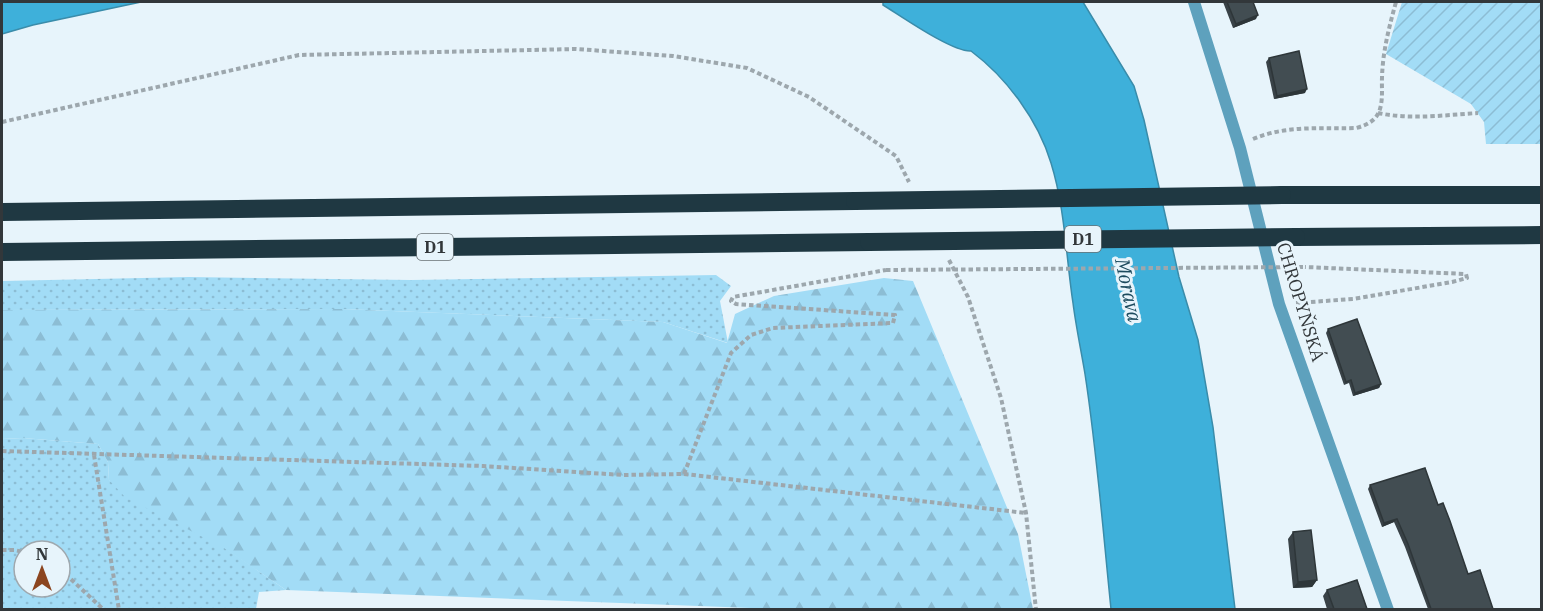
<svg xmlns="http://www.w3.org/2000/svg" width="1543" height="611" font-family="'IBM Plex Serif',serif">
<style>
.grass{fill:url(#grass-dots);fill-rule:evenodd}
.forest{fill:url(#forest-firs)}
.garden{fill:url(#garden-furrows)}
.water{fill:#3eb0da;stroke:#3a8caa;stroke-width:1.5}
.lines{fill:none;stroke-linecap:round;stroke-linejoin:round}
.path{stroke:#9da7ad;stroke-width:4;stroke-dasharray:4.5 3;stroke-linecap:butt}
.minor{stroke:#5ea1bd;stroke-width:12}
.motorway{stroke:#1f3842;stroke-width:18}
.path-bridge{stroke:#9da7ad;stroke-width:4;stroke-dasharray:4.5 3;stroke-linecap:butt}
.motorway-bridge{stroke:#1f3842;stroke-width:18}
.wall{fill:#394247}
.shaded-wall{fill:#2e3639}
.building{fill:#424d52;stroke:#2e3639;stroke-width:1.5}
.labels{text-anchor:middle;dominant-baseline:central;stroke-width:6;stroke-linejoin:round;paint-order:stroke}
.shield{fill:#e7f4fb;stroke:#687074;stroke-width:1.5}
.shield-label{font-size:16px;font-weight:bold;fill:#32373a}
.street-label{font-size:18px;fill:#32373a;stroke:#e7f4fb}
.water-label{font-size:20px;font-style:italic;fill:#1d4b5e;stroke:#e7f4fb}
</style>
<defs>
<pattern id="grass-dots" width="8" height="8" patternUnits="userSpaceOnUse" patternTransform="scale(1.5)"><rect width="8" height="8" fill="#a2dcf6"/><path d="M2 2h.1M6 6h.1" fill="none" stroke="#8cbdd4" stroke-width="1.8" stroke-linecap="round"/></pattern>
<pattern id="forest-firs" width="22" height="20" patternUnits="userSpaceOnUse" patternTransform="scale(1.5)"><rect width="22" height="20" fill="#a2dcf6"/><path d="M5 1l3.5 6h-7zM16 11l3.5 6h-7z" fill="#8cbdd4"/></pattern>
<pattern id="garden-furrows" width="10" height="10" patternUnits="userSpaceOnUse" patternTransform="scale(1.5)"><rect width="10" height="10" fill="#a2dcf6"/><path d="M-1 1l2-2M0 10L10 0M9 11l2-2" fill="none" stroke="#8cbdd4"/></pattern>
</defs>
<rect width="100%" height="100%" fill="#e7f4fb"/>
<path class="grass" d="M 716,275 L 731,286 L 720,301 L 728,343 L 663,322 L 342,309 L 2,310 L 2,281 L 189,277 L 411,280 Z
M 23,438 L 98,444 L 108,462 L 109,480 L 225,548 L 286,590 L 259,592 L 256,609 L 2,609 L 2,439 ZM 24,551 L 60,551 L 60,587 L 24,587 Z"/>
<path class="forest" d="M 884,278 L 913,281 L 1018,534 L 1033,609 L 775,609 L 286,590 L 224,548 L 125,497 L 109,480 L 108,462 L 98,444 L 23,438 L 2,439 L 2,310 L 342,309 L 663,322 L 727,343 L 735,314 L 774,296 Z"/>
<path class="garden" d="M 1402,2 L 1541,2 L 1541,144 L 1486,144 L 1484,122 L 1471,104 L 1386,54 Z"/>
<path class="water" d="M 2,2 L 141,2 L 33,25 L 2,34 Z
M 883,2 L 1083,2 L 1134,86 L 1144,120 L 1179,277 L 1198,340 L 1213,427 L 1235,609 L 1111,609 C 1103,531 1097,452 1085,374 C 1081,350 1076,327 1073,303 C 1066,257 1065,208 1051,163 C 1038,120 1007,78 971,51 C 952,52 901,16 883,5 Z"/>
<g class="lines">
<path class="path" d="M 1378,113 C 1411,120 1445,115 1478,113
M 2,122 L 299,55 L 576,49 L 673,56 L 747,68 L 809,97 L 896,156 L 909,182
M 1253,139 C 1286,125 1321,129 1356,128 C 1364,126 1371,123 1376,117 C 1382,109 1382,98 1382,89 C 1381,58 1388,31 1396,2
M 949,260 L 968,297 L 1001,398 L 1026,513 L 1036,610
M 1296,303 L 1353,299 L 1452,282 L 1467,278 L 1466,274 L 1305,267
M 2,451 L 483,466 L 623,475 L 684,474 L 1026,513
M 94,455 L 119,610
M 684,474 L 731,353 L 751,335 L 773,328 L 893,323 L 895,315 L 736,304 L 731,301 L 733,297 L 886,270
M 2,550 L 14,550 L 24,552
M 60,569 L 104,610"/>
<path class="minor" d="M 1194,2 L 1240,148 L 1279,304 L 1388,610"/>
<path class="motorway" d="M 1282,195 L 1542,195
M 2,212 L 855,201
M 1296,237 L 1542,235
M 2,252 L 869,242"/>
<path class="path-bridge" d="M 886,270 L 1305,267"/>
<path class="motorway-bridge" d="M 855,201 L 1282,195
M 869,242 L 1296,237"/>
</g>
<path class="wall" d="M 1223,2 L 1253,2 L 1256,19 L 1233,28 Z
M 1269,58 L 1305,93 L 1274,99 L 1266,62 Z
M 1328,329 L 1381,384 L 1379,388 L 1353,396 L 1349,383 L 1344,385 L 1326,333 Z
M 1370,485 L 1438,505 L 1468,574 L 1493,609 L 1428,609 L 1405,547 L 1394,522 L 1382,527 L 1368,489 Z
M 1293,532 L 1317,580 L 1312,587 L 1293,588 L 1288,539 Z
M 1327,590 L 1367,609 L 1327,609 L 1323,596 Z"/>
<path class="shaded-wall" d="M 1258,15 L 1256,19 L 1233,28 L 1236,24 Z
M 1307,89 L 1305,93 L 1274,99 L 1277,96 Z
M 1381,384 L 1379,388 L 1353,396 L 1355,393 Z
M 1397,519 L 1394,522 L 1382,527 L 1384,523 Z
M 1317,580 L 1312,587 L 1293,588 L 1298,582 Z"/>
<path class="building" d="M 1227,2 L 1253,2 L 1258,15 L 1236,24 Z
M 1299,51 L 1307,89 L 1277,96 L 1269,58 Z
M 1357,319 L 1381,384 L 1355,393 L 1351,380 L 1346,382 L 1328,329 Z
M 1425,468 L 1438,505 L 1443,503 L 1450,521 L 1468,574 L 1480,570 L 1493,609 L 1431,609 L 1408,544 L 1397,519 L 1384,523 L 1370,485 Z
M 1311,530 L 1317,580 L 1298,582 L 1293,532 Z
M 1357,580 L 1367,609 L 1334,609 L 1327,590 Z"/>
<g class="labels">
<g class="shield">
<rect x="1065" y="226" width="36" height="26" rx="4.5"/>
<rect x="417" y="234" width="36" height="26" rx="4.5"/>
</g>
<g class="shield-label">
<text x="1083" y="239">D1</text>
<text x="435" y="247">D1</text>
</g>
<g class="street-label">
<text transform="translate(1301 302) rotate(73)">CHROPYŇSKÁ</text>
</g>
<g class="water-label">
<text transform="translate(1129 290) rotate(78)">Morava</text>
</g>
</g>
<rect width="1543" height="611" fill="none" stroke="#32373a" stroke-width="6"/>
<g transform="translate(42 569)"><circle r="28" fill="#e7f4fb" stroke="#9fa8ae" stroke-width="1.5"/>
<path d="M0-4.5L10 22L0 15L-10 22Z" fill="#8b451f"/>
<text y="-9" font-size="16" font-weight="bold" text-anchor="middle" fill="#32373a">N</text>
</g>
</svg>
